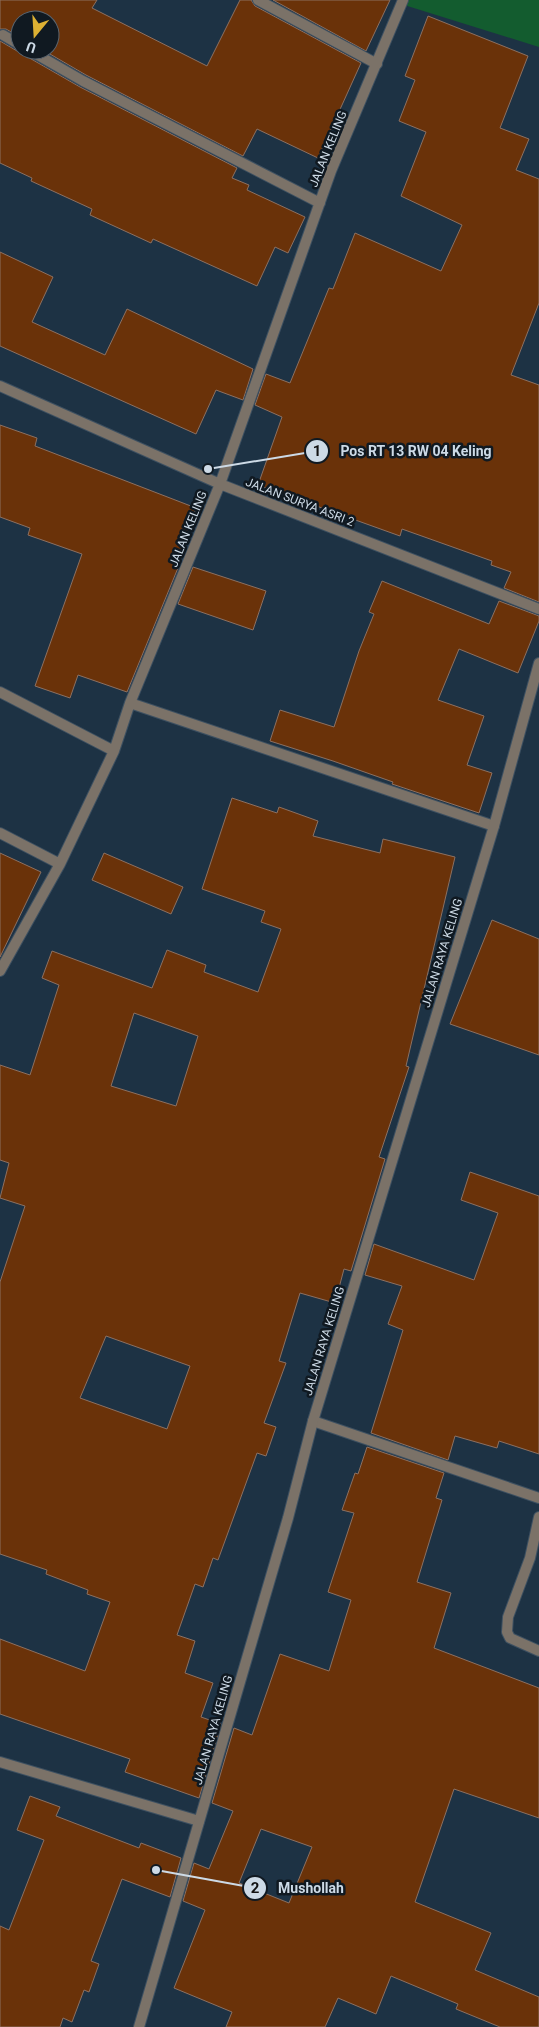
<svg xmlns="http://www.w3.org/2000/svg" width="539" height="2027" font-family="Roboto,sans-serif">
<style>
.green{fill:#135c2f}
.building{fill:#6a3209;stroke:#8c7061;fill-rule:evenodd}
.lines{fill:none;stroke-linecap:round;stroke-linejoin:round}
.minor-casing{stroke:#3d5061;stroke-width:12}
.tertiary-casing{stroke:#3d5061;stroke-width:12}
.minor{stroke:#7b7268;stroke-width:10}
.tertiary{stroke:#7b7268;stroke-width:10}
.labels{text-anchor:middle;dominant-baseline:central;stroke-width:5;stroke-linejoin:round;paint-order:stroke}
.street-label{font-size:12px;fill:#cddae6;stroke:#101921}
.leader{fill:none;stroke:#cddae6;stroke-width:2}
.callout-dot{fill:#cddae6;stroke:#101921;stroke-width:2}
.mark-label{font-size:15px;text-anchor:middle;font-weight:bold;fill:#111}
.callout-label{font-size:14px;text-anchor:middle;font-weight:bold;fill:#cddae6;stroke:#101921;stroke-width:5;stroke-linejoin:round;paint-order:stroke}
</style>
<rect width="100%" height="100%" fill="#1d3244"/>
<path class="green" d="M 403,0 L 539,0 L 539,47 L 401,4 Z"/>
<path class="building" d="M 0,0 L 97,0 L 92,8 L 207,66 L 240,0 L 251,0 L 255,6 L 361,63 L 318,158 L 257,129 L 243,156 L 86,75 L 43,50 L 50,50 L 50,20 L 20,20 L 20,37 L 6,29 L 0,29 Z
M 273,0 L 390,0 L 366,51 Z
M 428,16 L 528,56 L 500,128 L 529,139 L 516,170 L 539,179 L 539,303 L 511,375 L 539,385 L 539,602 L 504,588 L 511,572 L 491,565 L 492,561 L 402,529 L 400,536 L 258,485 L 282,417 L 255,405 L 266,374 L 290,383 L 329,288 L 333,289 L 355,233 L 441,271 L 462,225 L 401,196 L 426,132 L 399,121 L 415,80 L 405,76 Z
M 0,41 L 17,51 L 22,51 L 26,56 L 80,87 L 237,168 L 232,178 L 249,185 L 247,190 L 305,217 L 288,253 L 275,247 L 257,286 L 153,239 L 151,243 L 90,215 L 92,209 L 31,181 L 32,178 L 0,163 Z
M 0,252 L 53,277 L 32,322 L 105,355 L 127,309 L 253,369 L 243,400 L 216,390 L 196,434 L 0,346 Z
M 0,425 L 37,438 L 35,446 L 196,508 L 177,562 L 180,563 L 127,692 L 78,675 L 70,698 L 35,686 L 82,554 L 28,535 L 30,528 L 0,517 Z
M 193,567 L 266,591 L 253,630 L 178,604 Z
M 382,581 L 489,624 L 499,601 L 539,616 L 539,621 L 518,673 L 459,649 L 438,700 L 484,716 L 467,765 L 492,773 L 479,813 L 392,784 L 393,782 L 333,761 L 270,741 L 280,710 L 334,727 L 359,651 L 374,614 L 369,612 Z
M 232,798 L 277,813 L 279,807 L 318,821 L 313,836 L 380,853 L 383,839 L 455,857 L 406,1066 L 409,1067 L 379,1157 L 385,1159 L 351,1271 L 344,1269 L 335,1303 L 300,1293 L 279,1361 L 286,1363 L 264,1423 L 276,1427 L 266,1456 L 257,1453 L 218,1560 L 213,1558 L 203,1587 L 195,1584 L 177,1635 L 195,1641 L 185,1673 L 213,1683 L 201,1717 L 221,1724 L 199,1798 L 125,1772 L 130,1759 L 0,1714 L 0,1639 L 85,1671 L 110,1602 L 87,1594 L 88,1590 L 46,1574 L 47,1570 L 0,1554 L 0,1282 L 25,1206 L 0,1198 L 9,1163 L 0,1160 L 0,1065 L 30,1075 L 59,985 L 42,978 L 52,951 L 152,988 L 167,950 L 206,965 L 204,972 L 258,992 L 281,929 L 261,922 L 265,911 L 202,889 ZM 134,1013 L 198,1036 L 176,1106 L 111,1086 ZM 106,1336 L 190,1366 L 167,1429 L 80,1398 Z
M 0,853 L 41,872 L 0,957 Z
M 104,853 L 183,887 L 171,914 L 92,880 Z
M 492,920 L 539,939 L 539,1055 L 450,1024 Z
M 470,1172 L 539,1196 L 539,1454 L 499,1441 L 497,1448 L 455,1436 L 448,1460 L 371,1433 L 403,1330 L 388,1324 L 402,1286 L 365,1275 L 374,1244 L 474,1280 L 498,1213 L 461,1200 Z
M 367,1447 L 444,1473 L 436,1498 L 442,1500 L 417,1582 L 451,1593 L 434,1648 L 539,1688 L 539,1818 L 454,1789 L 415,1902 L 491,1933 L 475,1970 L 539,1997 L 539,2027 L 500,2027 L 456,2009 L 458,2004 L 391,1976 L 376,2014 L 338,1998 L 325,2027 L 226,2027 L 232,2012 L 174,1988 L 205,1910 L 183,1901 L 194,1863 L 209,1869 L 233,1811 L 212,1803 L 234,1728 L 252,1735 L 280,1654 L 329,1671 L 351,1600 L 328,1592 L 354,1513 L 342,1510 L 355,1473 L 358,1474 ZM 261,1829 L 312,1847 L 289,1903 L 239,1883 Z
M 30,1796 L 60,1807 L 56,1816 L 139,1848 L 141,1843 L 181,1858 L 170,1897 L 122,1879 L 91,1961 L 99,1964 L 89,1992 L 84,1990 L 72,2022 L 63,2018 L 60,2027 L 0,2027 L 0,1926 L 9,1930 L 44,1840 L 17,1830 Z"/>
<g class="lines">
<defs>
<path id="minor" d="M 258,0 L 377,64
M 3,35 L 20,45
M 29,50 L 83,81 L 320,203
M 0,386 L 220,484 L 539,609
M 0,692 L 114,751
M 130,703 L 494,826
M 0,833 L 60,864
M 0,971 L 60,864 L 114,751 L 130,703 L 220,484 L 331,171 L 403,0
M 313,1421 L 539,1498
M 539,1517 L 530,1558 L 508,1617 L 507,1632 L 510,1638 L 539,1651
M 0,1762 L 199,1821"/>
<path id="tertiary" d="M 139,2027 L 288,1518 L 313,1421 L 494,826 L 539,663"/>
</defs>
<use href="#minor" class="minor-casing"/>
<use href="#tertiary" class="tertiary-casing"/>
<use href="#minor" class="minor"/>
<use href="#tertiary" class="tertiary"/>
</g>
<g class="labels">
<g class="street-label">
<text transform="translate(328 149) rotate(-68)">JALAN KELING</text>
<text transform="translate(300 502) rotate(21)">JALAN SURYA ASRI 2</text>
<text transform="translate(188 529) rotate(-68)">JALAN KELING</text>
<text transform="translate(442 953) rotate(-73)">JALAN RAYA KELING</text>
<text transform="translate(324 1341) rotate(-73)">JALAN RAYA KELING</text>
<text transform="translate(213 1730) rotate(-74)">JALAN RAYA KELING</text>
</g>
</g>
<path class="leader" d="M208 469L317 451M156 1870L255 1888"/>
<g class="callout-dot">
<circle cx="208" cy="469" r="5"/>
<circle cx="156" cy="1870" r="5"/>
<circle cx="317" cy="451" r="12"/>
<circle cx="255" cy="1888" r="12"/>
</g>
<g class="mark-label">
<text x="317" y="456">1</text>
<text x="255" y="1893">2</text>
</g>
<g class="callout-label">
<text x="416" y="456">Pos RT 13 RW 04 Keling</text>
<text x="311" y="1893">Mushollah</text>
</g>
<g transform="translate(35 35) rotate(198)"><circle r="24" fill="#101921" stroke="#5c6670"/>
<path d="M0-4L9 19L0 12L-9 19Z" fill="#ddb133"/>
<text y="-8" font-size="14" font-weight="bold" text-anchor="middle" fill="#cddae6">U</text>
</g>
</svg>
